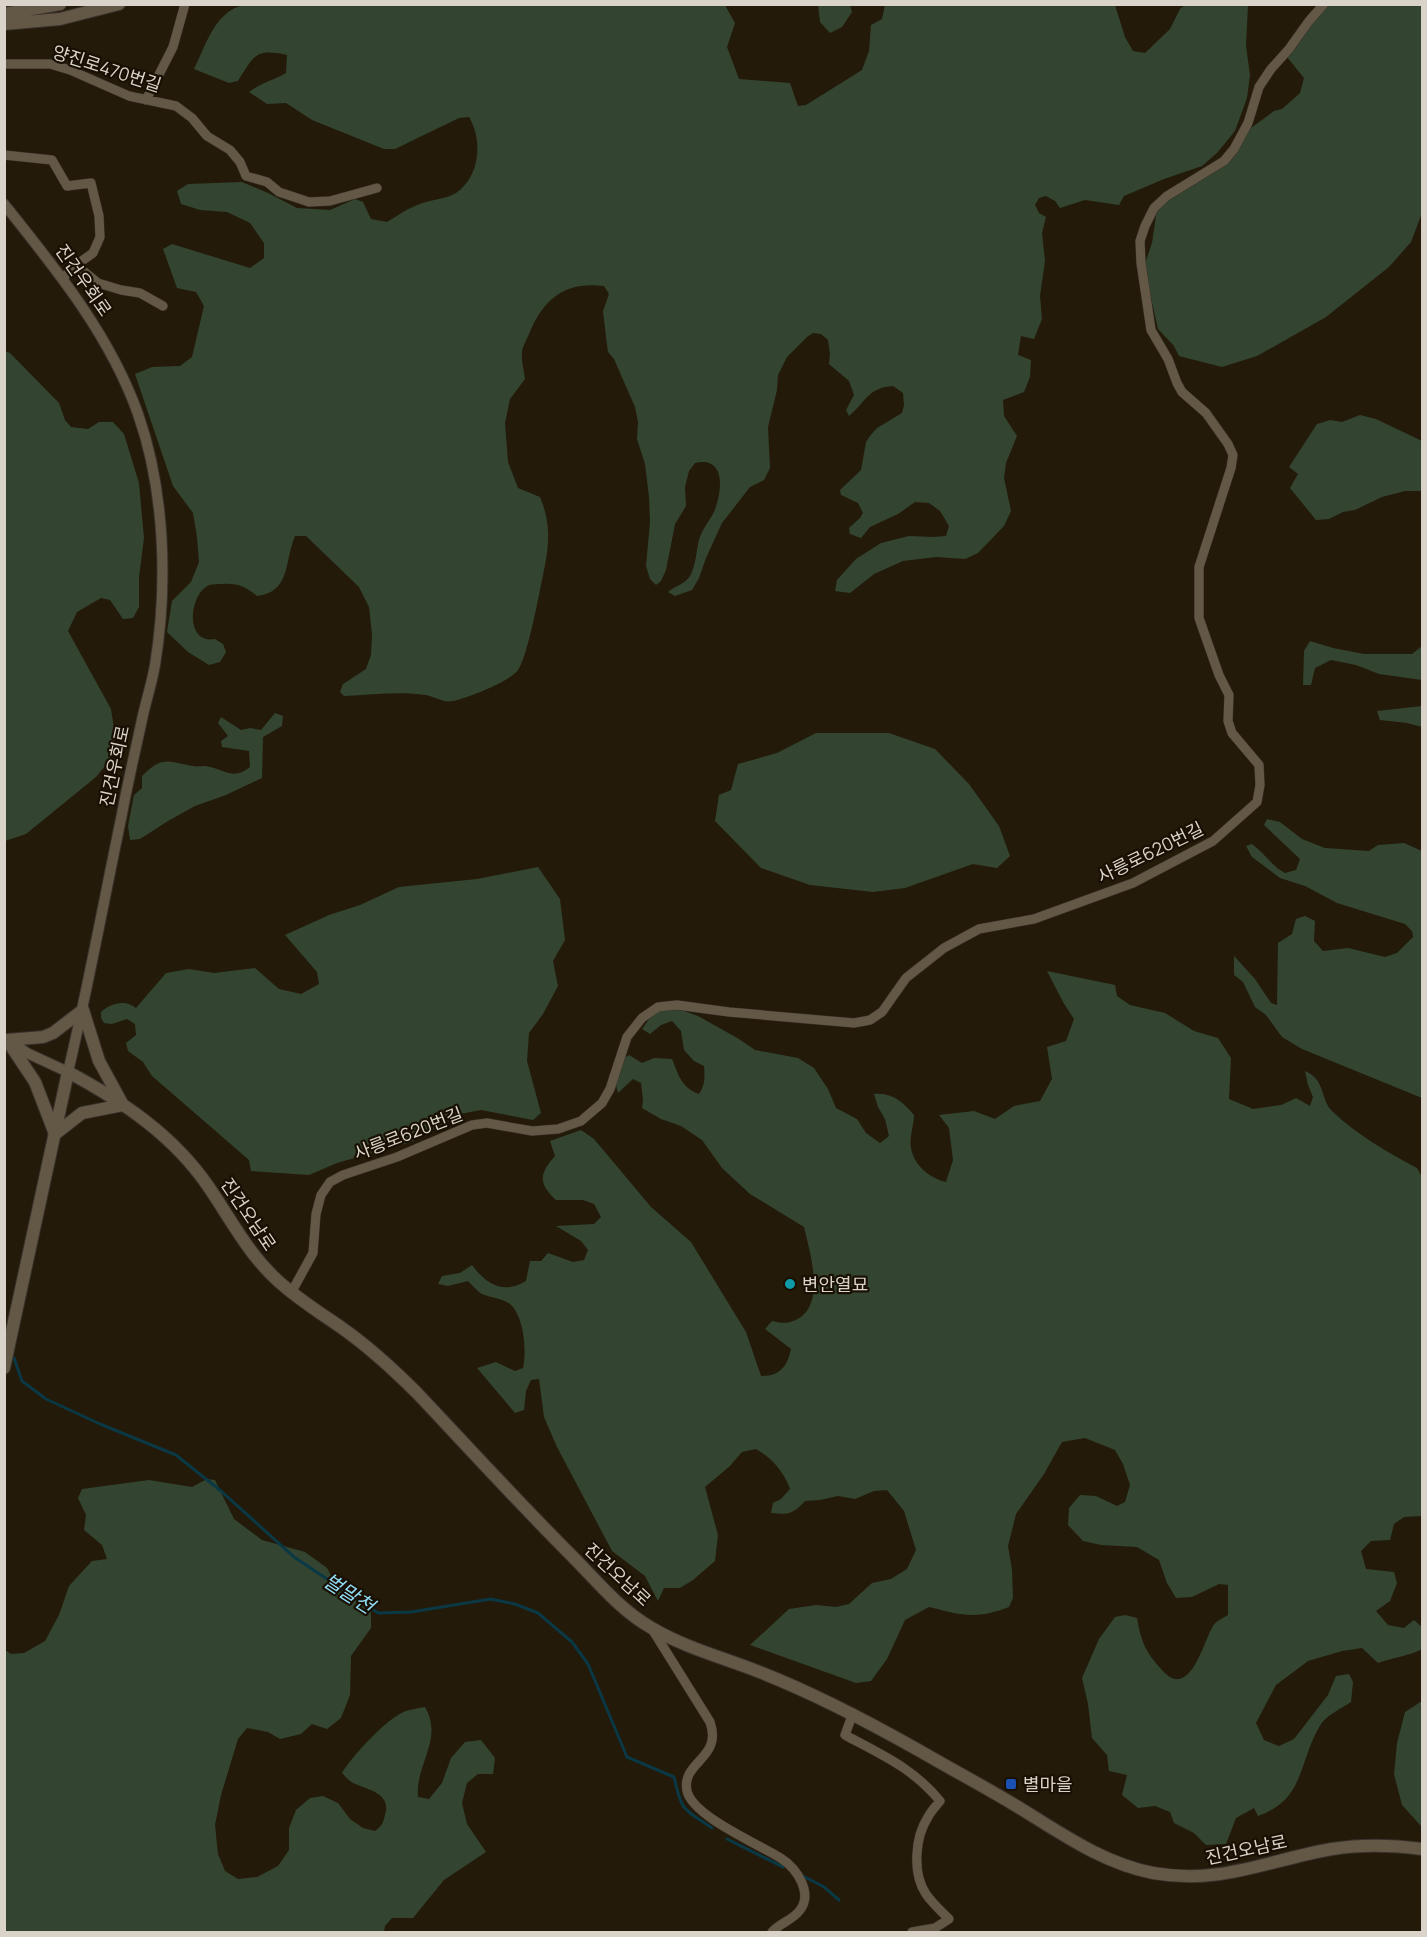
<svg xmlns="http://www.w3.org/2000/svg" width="1427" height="1937" font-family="Manrope,'Noto Sans KR',sans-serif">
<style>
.green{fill:#334530}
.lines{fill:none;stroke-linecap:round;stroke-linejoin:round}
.stream{stroke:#0a3845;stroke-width:3}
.minor-casing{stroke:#39322c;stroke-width:10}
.tertiary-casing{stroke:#39322c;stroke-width:12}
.secondary-casing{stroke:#39322c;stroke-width:14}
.minor{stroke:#635846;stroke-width:9}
.tertiary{stroke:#635846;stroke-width:10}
.secondary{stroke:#635846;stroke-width:12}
.culture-dot{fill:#0f9aa8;stroke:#191003;stroke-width:2}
.transit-dot{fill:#1a4fb4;stroke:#191003;stroke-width:2}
.labels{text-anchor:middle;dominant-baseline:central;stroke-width:4.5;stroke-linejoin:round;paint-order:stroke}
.street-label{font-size:18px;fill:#d9d3c9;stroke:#191003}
.poi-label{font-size:18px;fill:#d9d3c9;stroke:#191003;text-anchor:start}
.water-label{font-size:20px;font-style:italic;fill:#91dcf6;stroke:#191003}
</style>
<rect width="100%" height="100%" fill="#231a09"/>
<path class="green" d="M 818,4 L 850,5 L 852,12 L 842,27 L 830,33 L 820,22 Z
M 244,5 L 725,5 L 735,23 L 727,47 L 739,79 L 790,83 L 798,106 L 806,105 L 862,70 L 869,51 L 871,25 L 882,19 L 885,5 L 1115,5 L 1125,37 L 1133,51 L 1145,53 L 1170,29 L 1180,9 L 1185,5 L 1248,5 L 1246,46 L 1250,75 L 1247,98 L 1235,131 L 1217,153 L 1202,166 L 1164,179 L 1124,196 L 1119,205 L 1085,200 L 1060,208 L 1055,201 L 1046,196 L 1039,198 L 1035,205 L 1039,213 L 1046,217 L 1042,233 L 1045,261 L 1040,296 L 1042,319 L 1034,339 L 1021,336 L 1018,355 L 1031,360 L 1030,377 L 1024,392 L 1003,400 L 1004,416 L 1017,436 L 1006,463 L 1004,478 L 1011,511 L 1004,526 L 978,553 L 965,559 L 936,557 L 903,561 L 874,574 L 850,593 L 835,591 L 837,580 L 856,559 L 881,543 L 909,536 L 933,537 L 946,536 L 949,526 L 940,511 L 929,503 L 915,502 L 898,514 L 870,527 L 861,538 L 850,534 L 849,528 L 860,518 L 863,513 L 858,503 L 841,495 L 840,490 L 861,470 L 866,442 L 870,436 L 877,428 L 902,413 L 904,405 L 903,393 L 893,386 C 867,388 867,401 849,416 L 846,410 L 854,395 L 849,381 L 829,364 L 830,354 L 828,340 L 821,334 L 813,333 L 807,337 L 787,357 L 778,375 L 777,390 L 768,427 L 770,468 L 764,480 L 750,487 L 722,523 L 706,558 L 699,578 L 692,590 L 675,596 L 668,592 C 676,585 684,585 690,576 C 696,565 696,552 699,540 C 702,529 709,522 714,512 C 722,492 727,456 695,463 L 689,471 L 685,487 L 686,506 L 675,524 L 666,570 L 661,581 L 656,585 L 650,579 L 646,566 L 650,522 L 649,497 L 645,464 L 637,439 L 638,422 L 635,407 L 614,359 L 608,352 L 606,337 L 603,311 L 609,294 L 604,286 C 565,281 543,299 529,334 C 527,339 523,346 522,351 C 521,360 524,371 525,379 L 510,399 L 505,423 L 508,462 L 518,488 L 540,497 C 555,532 546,559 539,595 C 536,610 526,659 518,670 C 509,682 468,698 453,701 C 444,703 435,697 426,695 C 399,691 372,695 344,696 L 340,692 L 343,684 L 366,669 L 371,655 L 372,634 L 369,607 L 359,587 L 306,536 L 295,536 C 284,562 291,592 257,596 C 246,587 238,583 223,584 C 219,584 213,584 209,585 C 188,595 185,645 215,639 L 223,644 L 226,652 L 220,662 L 209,665 L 188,652 L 167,632 L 172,601 L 191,582 L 199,562 L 197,537 L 193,513 L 173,486 L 135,374 L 152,367 L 180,366 L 192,357 L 204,306 L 196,292 L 177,288 L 163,249 L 172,244 L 250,268 L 264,258 L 264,243 L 250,223 L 227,212 L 200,210 L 181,204 L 177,191 L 188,184 L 242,182 L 268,193 L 297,208 L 330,210 L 355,199 L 363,202 L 371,219 L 387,222 C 397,216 408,208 420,204 C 431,199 444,200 456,193 C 480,177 483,140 469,117 L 459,118 L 395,149 L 384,149 L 312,120 L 286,103 L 267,104 L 249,92 C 262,82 272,81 286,73 L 287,55 C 255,48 254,56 238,81 L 229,83 L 194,69 C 206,45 215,11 244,5 Z
M 1326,5 L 1422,5 L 1422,213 L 1411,242 L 1389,267 L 1326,317 L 1257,356 L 1222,367 L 1179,356 L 1174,346 L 1158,329 L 1144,267 L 1152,243 L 1157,209 L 1233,152 L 1251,128 L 1274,111 L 1282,109 L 1300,93 L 1304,78 L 1287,57 Z
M 5,351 L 10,353 L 59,403 L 65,420 L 71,427 L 88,429 L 99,422 L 113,422 L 124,434 L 139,483 L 144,538 L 139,577 L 139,607 L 133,618 L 123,619 L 110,600 L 101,598 L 77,612 L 68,631 L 111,709 L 115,735 L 112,757 L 96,777 L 26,834 L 5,841 Z
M 1360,415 L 1376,419 L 1422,441 L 1422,491 L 1405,491 L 1382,497 L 1355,510 L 1343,512 L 1329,519 L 1316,520 L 1290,488 L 1298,474 L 1289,467 L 1317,424 L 1330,420 L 1342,422 Z
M 1310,641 L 1333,648 L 1364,654 L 1412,654 L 1422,646 L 1422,680 L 1379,674 L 1356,665 L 1331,660 L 1315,668 L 1311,685 L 1303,685 L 1304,651 Z
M 1422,706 L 1422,727 L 1407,723 L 1380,720 L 1377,711 Z
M 275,713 L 283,716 L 282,726 L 263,737 L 262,778 L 226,795 L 195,806 L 168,821 L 140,839 L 130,840 L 128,826 L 134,795 L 142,788 L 142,776 C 162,756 167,761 192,766 C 197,767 202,766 206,766 C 224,769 233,781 250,767 L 249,751 L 222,747 L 221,741 L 228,736 L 218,723 L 221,717 L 241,730 L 250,728 L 261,730 Z
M 816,733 L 889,733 L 935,749 L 969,784 L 999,826 L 1010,856 L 997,868 L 973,864 L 905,888 L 873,892 L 810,885 L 761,868 L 715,821 L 719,795 L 731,790 L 738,764 L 777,753 Z
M 1267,819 L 1280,822 L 1302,839 L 1325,848 L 1369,851 L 1378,845 L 1404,843 L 1422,851 L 1422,1098 L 1302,1049 L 1282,1037 L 1266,1015 L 1255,1007 L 1243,982 L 1234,975 L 1234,956 L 1255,979 L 1271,1003 L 1277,1005 L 1278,943 L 1292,934 L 1296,919 L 1305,916 L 1315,921 L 1314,941 L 1323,951 L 1348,948 L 1385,957 L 1397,953 L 1413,937 L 1412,931 L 1405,924 L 1337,903 L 1305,886 L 1280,878 L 1252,857 L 1246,846 L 1252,844 C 1264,853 1272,866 1285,873 L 1296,870 L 1300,859 L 1264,825 Z
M 538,867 L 560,899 L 565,940 L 553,961 L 558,986 L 543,1014 L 529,1033 L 527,1061 L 541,1113 L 533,1120 L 481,1110 L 460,1114 L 411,1142 L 337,1163 L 309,1175 L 251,1171 L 249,1160 L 152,1076 L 143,1062 L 128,1051 L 126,1043 L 136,1035 L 135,1024 L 127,1019 L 112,1024 L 104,1023 L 101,1018 L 101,1012 C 111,1003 125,999 136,1008 L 166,973 L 189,969 L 214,973 L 255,968 L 279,989 L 301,994 L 319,984 L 317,972 L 285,935 L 329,915 L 360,905 L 399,887 L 477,879 Z
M 1047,971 L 1115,985 L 1117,996 L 1130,1005 L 1165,1013 L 1194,1031 L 1218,1038 L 1231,1058 L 1229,1099 L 1253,1109 L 1281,1105 L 1296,1098 L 1310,1106 L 1313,1097 L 1308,1085 L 1305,1071 C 1326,1080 1320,1099 1332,1111 C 1357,1135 1387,1152 1417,1168 L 1422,1177 L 1422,1516 L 1404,1517 L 1394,1524 L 1390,1540 L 1371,1541 L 1361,1551 L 1366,1569 L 1394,1572 L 1397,1583 L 1390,1601 L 1376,1611 L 1388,1625 L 1404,1628 L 1414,1620 L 1422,1627 L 1422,1649 C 1407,1657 1394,1657 1378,1663 L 1362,1648 L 1342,1651 L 1308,1661 L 1276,1685 L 1256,1723 L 1264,1740 L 1279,1746 L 1294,1739 L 1328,1695 L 1336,1676 L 1349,1674 L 1353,1682 L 1351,1702 C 1342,1708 1327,1715 1321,1724 C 1298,1761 1306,1799 1258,1816 L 1254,1808 L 1236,1818 L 1226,1844 L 1206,1845 L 1194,1833 L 1174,1823 L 1170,1812 L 1155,1806 L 1138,1808 L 1122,1795 L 1127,1775 L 1109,1771 L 1107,1755 L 1092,1738 L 1088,1704 L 1082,1678 L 1099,1639 L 1115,1617 L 1125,1615 L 1137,1618 C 1141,1642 1146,1653 1163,1671 C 1190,1701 1204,1640 1213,1626 C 1216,1621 1223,1618 1228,1615 L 1228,1585 L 1219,1584 L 1192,1597 L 1176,1598 L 1167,1583 L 1159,1560 L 1137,1547 L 1101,1545 L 1083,1541 L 1068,1525 L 1069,1508 L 1080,1495 L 1096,1496 L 1117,1506 L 1125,1502 L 1130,1485 L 1123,1464 L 1115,1450 L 1085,1438 L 1062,1442 L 1044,1474 L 1016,1514 L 1008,1546 L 1012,1570 L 1013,1598 L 1009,1607 C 975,1620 962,1615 929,1607 L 905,1620 L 887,1659 L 871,1681 L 856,1683 L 750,1645 L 789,1609 L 816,1605 L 836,1607 L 849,1604 L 872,1583 L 891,1579 L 907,1569 L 916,1550 L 904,1511 L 887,1490 L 874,1491 L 855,1499 L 838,1496 L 820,1500 L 805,1501 C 793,1514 789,1515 771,1513 L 773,1503 L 781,1499 L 790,1489 C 784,1472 772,1458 756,1449 L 742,1452 L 730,1466 L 705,1487 L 718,1535 L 715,1561 L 693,1580 L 680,1588 L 664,1588 L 658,1601 L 645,1576 L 612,1551 L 557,1447 L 544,1417 L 539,1379 L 531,1380 L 526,1391 L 524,1410 L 515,1413 L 477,1368 L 496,1362 L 515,1371 L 523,1368 C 527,1351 524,1316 510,1304 C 502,1298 491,1298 482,1294 C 477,1291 472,1285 468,1281 L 448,1286 L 438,1284 L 442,1276 L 460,1273 L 472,1265 C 486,1284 503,1295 526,1281 L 530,1261 L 541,1261 L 548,1253 L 573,1262 L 584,1260 L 588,1250 L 581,1241 L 556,1226 L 594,1224 L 601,1217 L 594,1204 L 583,1200 L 556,1200 C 538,1183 539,1174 555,1156 L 550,1141 L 581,1130 L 594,1139 L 651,1207 L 691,1242 L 746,1332 L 761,1376 C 780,1376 787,1367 791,1349 L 765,1329 L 772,1321 C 777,1322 785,1324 790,1322 C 829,1312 810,1253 804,1227 L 750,1194 L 722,1168 L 702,1140 L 681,1126 L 661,1119 L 642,1108 L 643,1099 L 641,1083 L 633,1079 L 618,1093 L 615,1081 L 620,1061 L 629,1055 L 642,1063 L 654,1058 L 672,1059 C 679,1076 681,1087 699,1094 C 705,1085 705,1077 704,1066 L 694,1061 L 684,1050 L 681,1031 L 672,1021 L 661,1025 L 650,1034 L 642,1029 L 652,1015 L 659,1009 L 673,1007 L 698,1016 L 739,1039 L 755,1050 L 798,1058 L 814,1068 L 828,1089 L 836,1108 L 857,1119 L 866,1133 L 880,1143 L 889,1136 L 885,1119 L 878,1107 L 874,1094 C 892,1092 903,1102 914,1115 C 914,1125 909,1138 911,1148 C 914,1166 930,1178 946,1182 L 953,1160 L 949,1128 L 939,1115 L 974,1111 L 995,1119 L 1014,1106 L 1040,1101 L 1052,1079 L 1047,1047 L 1066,1041 L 1074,1019 L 1063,1002 Z
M 207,1479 L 215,1480 L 234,1519 L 262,1540 L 305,1552 L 327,1568 L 340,1591 L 371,1609 L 371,1628 L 351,1656 L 350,1695 L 341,1718 L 327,1729 L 312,1724 L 301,1734 L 280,1739 L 268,1732 L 247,1728 L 238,1739 L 221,1795 L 215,1825 L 218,1854 L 225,1871 L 238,1879 L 257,1877 L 278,1866 L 289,1850 L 289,1828 L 296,1810 L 310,1798 L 323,1796 L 338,1803 L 350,1819 L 363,1828 L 375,1831 C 382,1826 383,1823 385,1815 C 392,1793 368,1790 353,1783 C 349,1781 345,1776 342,1773 C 352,1756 388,1717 406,1711 C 412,1709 419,1708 425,1707 C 444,1740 415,1764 418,1797 L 429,1799 L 442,1783 L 451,1758 L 465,1742 L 481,1740 L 495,1758 L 493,1774 L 478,1774 L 467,1783 L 462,1803 L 467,1824 L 486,1852 L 444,1880 L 413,1918 L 392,1918 L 385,1926 L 384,1932 L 5,1932 L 5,1650 L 11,1654 L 24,1653 L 45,1641 L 59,1615 L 69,1586 L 92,1561 L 107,1559 L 102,1545 L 84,1530 L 86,1515 L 78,1498 L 82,1489 L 149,1480 L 192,1487 Z
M 1422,1701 L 1422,1826 L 1421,1826 L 1402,1805 L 1394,1774 L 1397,1743 L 1405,1712 Z"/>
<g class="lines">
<path class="stream" d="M 14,1358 L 22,1381 L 46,1399 L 100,1424 L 176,1455 L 221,1491 L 294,1557 L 378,1613 L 411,1612 L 491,1599 L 515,1604 L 538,1613 L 572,1642 L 588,1664 L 627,1757 L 674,1777 C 682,1813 683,1808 712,1828
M 727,1839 L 783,1867
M 803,1876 L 824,1887 L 839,1900"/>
<defs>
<path id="minor" d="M 4,64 L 50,64 L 70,70 L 129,96 L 176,106 L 192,118 L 207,136 L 230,150 L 240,162 L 246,176 L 267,182 L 279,192 L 309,202 L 330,201 L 377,188
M 146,100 L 173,47 L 185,4
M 4,155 L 52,160 L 67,186 L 91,183 L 99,216 L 100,237 L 93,253 L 76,265 L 63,278
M 76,265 L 98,283 L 121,290 L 140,293 L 163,306
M 291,1293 L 313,1253 L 316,1214 L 321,1195 L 330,1182 L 343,1175 L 397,1157 L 472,1125 L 487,1123 L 532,1131 L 558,1129 L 581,1121 L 602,1103 L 610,1089 L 627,1037 L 642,1018 L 658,1007 L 677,1005 L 729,1012 L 854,1023 L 870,1020 L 882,1012 L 906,978 L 944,948 L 979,929 L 1034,919 L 1133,883 L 1213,841 L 1257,802 L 1260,785 L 1259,765 L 1232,733 L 1228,721 L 1229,695 L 1219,675 L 1199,618 L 1199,567 L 1231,468 L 1233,455 L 1228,444 L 1206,413 L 1182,392 L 1177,383 L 1168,359 L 1151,330 L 1141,263 L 1140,241 L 1145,226 L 1154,208 L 1167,196 L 1224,161 L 1234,149 L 1248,123 L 1259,87 L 1271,69 L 1289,49 L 1309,21 L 1324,4
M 652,1629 L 710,1722 C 723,1759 681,1761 687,1791 C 693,1817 761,1845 782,1859 C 797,1869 813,1893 800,1910 C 793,1920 780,1923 772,1932
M 853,1713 L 845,1735 C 882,1755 913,1768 940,1801 C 936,1806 931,1811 928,1817 C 915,1837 912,1873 926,1894 C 932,1903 941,1911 949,1919 L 935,1928 L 912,1932"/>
<path id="tertiary" d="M 4,204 C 56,269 110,335 138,414 C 165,491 168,585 155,665 C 152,682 147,698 143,715 C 136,748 128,781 122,814 C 104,900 88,987 68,1072 L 27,1053 L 10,1041"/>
<path id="secondary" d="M 4,14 L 60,4
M 4,24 L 60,19 L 119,4
M 83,1010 L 99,1061 L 123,1105 L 82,1113 L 55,1134 L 35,1082 L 7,1040 L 43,1037 L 53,1033 Z
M 4,1368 L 68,1072 C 122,1101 173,1135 208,1186 C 230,1218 247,1252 276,1279 C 296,1298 319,1312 342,1328 C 369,1347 394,1370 417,1393 C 468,1447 518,1502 571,1555 C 596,1580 619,1609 650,1627 C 683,1647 721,1657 757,1671 C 814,1693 867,1721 920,1751 C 951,1769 983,1786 1013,1804 C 1058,1831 1101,1863 1153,1873 C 1221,1885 1268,1860 1332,1849 C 1363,1844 1392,1845 1422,1849"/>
</defs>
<use href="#minor" class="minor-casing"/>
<use href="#tertiary" class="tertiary-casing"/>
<use href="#secondary" class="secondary-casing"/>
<use href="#minor" class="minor"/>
<use href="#tertiary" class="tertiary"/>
<use href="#secondary" class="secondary"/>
</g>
<circle class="culture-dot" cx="790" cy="1284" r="6"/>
<rect class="transit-dot" x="1005" y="1778" width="12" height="12" rx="3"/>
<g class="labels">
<g class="street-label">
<text transform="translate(107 68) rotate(18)">양진로470번길</text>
<text transform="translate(84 280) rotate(55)">진건우회로</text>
<text transform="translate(114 766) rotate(-78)">진건우회로</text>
<text transform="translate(1150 852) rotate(-26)">사릉로620번길</text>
<text transform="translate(408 1133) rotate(-21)">사릉로620번길</text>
<text transform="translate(249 1214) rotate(56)">진건오남로</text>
<text transform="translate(618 1574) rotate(43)">진건오남로</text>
<text transform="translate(1246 1849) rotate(-12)">진건오남로</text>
</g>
<g class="poi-label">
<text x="802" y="1284">변안열묘</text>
<text x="1023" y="1784">별마을</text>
</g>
<g class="water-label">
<text transform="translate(349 1593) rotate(33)">벌말천</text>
</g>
</g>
<rect width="1427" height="1937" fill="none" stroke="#d9d3c9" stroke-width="12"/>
</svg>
